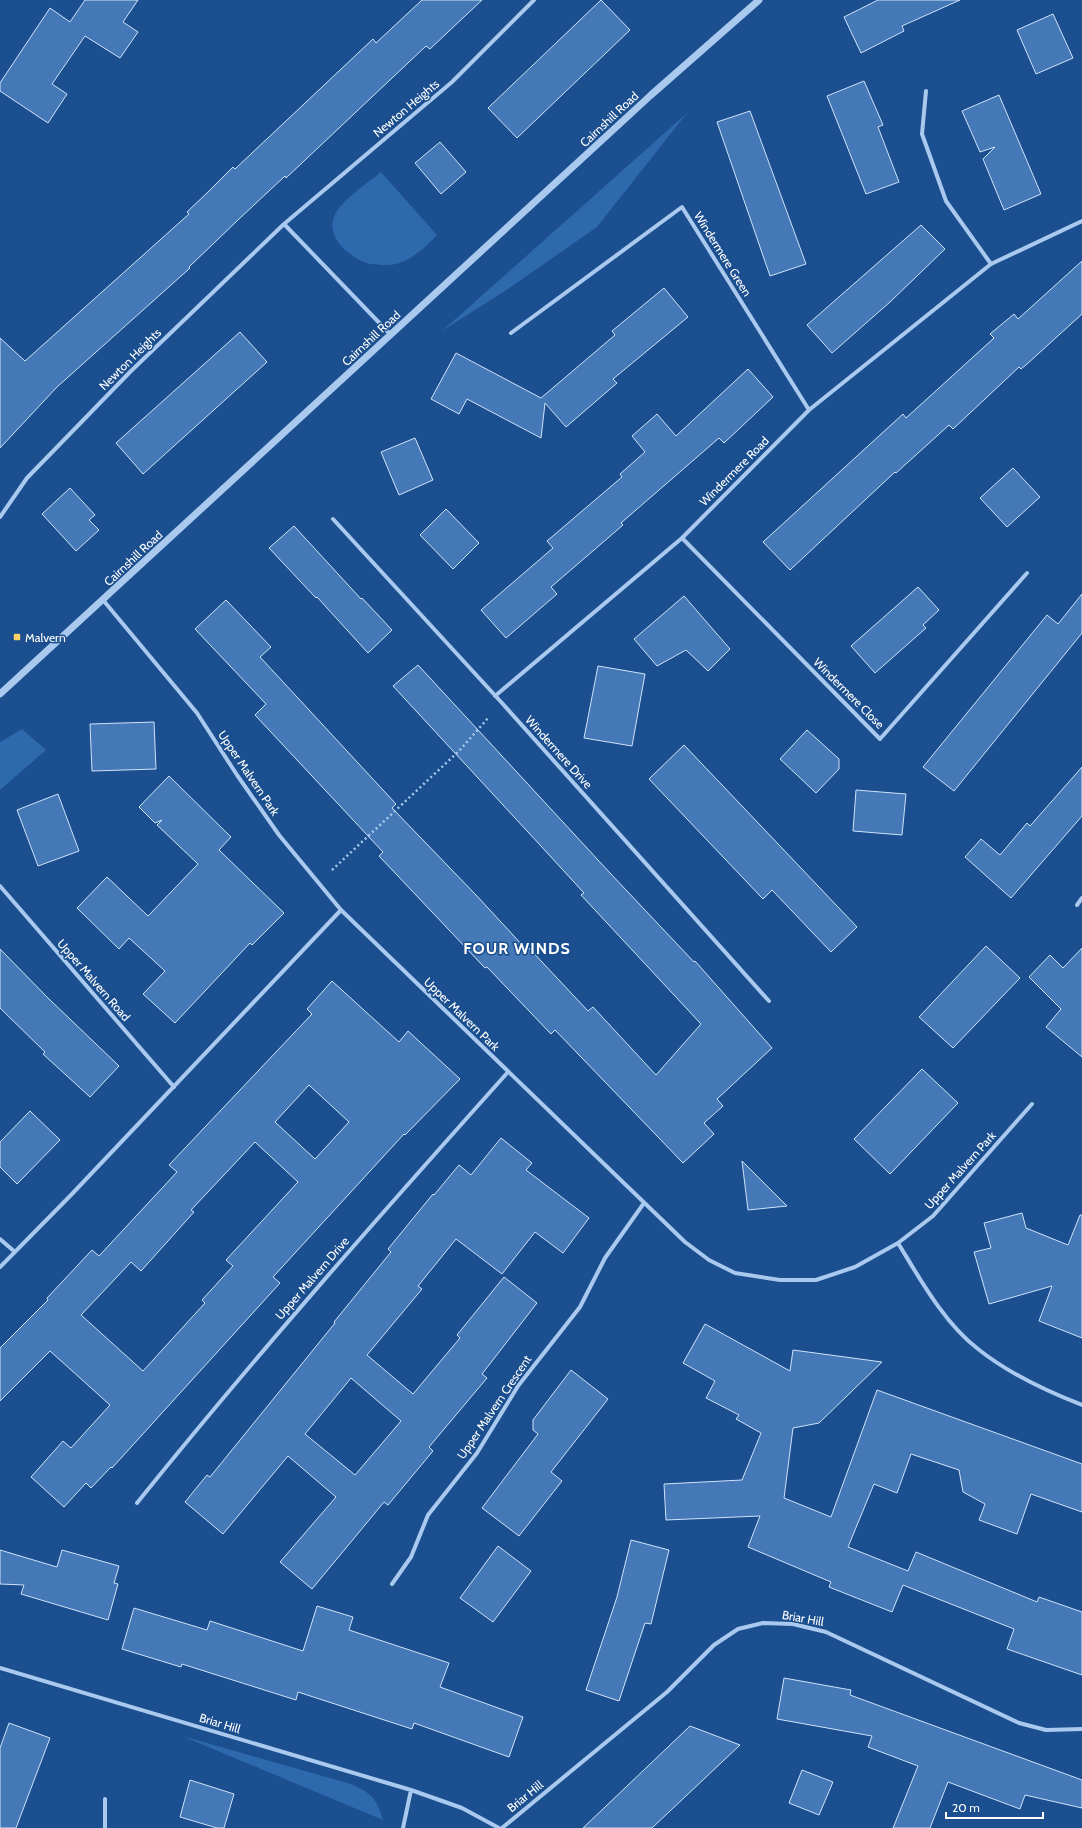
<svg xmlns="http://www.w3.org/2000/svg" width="1082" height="1828" font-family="Cabin,sans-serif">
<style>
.green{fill:#2e69ad}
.building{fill:#4478b7;stroke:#cfe3fa;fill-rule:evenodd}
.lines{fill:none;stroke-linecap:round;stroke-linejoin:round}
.path{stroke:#a9c9ee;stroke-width:2.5;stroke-dasharray:2 3;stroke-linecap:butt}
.minor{stroke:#a9c9ee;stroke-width:4}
.tertiary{stroke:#a9c9ee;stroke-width:7}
.poi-dot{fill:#ffd166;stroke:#1b4f8f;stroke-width:1.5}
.labels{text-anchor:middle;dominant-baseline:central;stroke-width:3;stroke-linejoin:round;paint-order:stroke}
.street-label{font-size:12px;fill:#fff;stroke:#1b4f8f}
.poi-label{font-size:12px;fill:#fff;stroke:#1b4f8f;text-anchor:start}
.district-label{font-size:16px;font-weight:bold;letter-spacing:1px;fill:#fff;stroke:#1b4f8f}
</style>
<rect width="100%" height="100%" fill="#1b4f8f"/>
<path class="green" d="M 687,113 L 597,227 L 511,287 L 442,331 Z
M 381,172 L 437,235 C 424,249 408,264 388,265 C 382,265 370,265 364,262 C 343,253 321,231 339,208 C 348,196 369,182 381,172 Z
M 22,729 L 46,750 L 0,790 L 0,742 Z
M 182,1736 L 351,1784 C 372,1794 376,1797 383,1820 Z"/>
<path class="building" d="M 85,0 L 138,0 L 123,22 L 138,32 L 120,58 L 85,36 L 52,84 L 67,94 L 48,123 L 0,91 L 0,83 L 50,8 L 70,22 Z
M 422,0 L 482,0 L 430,49 L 426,46 L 286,178 L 285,176 L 239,219 L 189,267 L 190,268 L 57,387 L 0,448 L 0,338 L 25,361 L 189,214 L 187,212 L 210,190 L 233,167 L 235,169 L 373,39 L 376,43 Z
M 601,0 L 630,30 L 517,138 L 488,108 Z
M 878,0 L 960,0 L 902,26 L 904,31 L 861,53 L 844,17 Z
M 1053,14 L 1073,58 L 1036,74 L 1017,30 Z
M 864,81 L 883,125 L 878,127 L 899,182 L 866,194 L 827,96 Z
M 999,95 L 1041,194 L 1004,210 L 983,159 L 995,147 L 980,152 L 962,111 Z
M 750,111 L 806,264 L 770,276 L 717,122 Z
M 440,142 L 466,172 L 441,194 L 415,163 Z
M 921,225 L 945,249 L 890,302 L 832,353 L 807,325 Z
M 1082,261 L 1082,314 L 1027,364 L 1021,369 L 1019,367 L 953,429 L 949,425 L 896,473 L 895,472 L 790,570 L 763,542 L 903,414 L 906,418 L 994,338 L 990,334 L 1014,314 L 1018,319 Z
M 664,288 L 688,317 L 613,379 L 617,383 L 566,427 L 545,403 L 541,438 L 467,399 L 459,414 L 431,399 L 456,353 L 541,398 L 615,335 L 612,331 Z
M 240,332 L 267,362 L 143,474 L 116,443 Z
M 748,369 L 773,397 L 724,443 L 719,438 L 621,523 L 623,525 L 551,587 L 557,594 L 506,638 L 481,610 L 553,548 L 547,541 L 622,477 L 620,474 L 645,452 L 632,436 L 657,414 L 676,436 Z
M 415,438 L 433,480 L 399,495 L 381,452 Z
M 1013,468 L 1040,497 L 1007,527 L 980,498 Z
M 70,488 L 95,515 L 89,520 L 99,530 L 76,551 L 42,514 Z
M 446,509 L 479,543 L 453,569 L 420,535 Z
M 294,526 L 361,599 L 362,598 L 392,630 L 368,653 L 317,597 L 316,598 L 269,548 Z
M 918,587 L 939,610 L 923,625 L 926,628 L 875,673 L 851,646 Z
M 1082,594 L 1082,633 L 954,791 L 923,767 L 1047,615 L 1058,624 Z
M 684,596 L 730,649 L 708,671 L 686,650 L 657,666 L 634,639 Z
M 226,600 L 271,647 L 260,657 L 396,804 L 392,808 L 476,895 L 525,948 L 527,946 L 588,1011 L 593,1007 L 656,1075 L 701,1024 L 581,895 L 584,893 L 540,845 L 393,686 L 418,665 L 610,873 L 694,962 L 695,961 L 772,1048 L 717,1099 L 723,1106 L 704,1123 L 714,1134 L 683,1163 L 555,1030 L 551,1034 L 487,967 L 485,968 L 379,856 L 383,852 L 255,715 L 266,704 L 195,629 Z
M 598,666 L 645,674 L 632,746 L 584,738 Z
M 154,722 L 156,769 L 92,771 L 90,724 Z
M 807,730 L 839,759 L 839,769 L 816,793 L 780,759 Z
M 684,745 L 857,927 L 831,952 L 772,890 L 763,899 L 649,779 Z
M 1082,767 L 1082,816 L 1011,898 L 965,857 L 981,839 L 1000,855 L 1027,823 L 1030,826 Z
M 169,776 L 231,837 L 219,850 L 284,913 L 252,945 L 250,943 L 175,1023 L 143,994 L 165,971 L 129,938 L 119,949 L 77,908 L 107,877 L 148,916 L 198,864 L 157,825 L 162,820 L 155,823 L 139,807 Z
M 856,790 L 906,794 L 902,835 L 853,831 Z
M 58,794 L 79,851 L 38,866 L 17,810 Z
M 986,946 L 1020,978 L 953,1048 L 919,1017 Z
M 1082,948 L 1082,1057 L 1046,1027 L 1061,1009 L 1029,977 L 1050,955 L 1063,968 Z
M 0,949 L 49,999 L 119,1066 L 90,1097 L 43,1054 L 45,1052 L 0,1008 Z
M 332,981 L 399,1042 L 408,1031 L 460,1079 L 405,1135 L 404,1134 L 273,1277 L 280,1283 L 112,1468 L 111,1467 L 91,1488 L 86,1483 L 64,1507 L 31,1477 L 63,1441 L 71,1448 L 110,1405 L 50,1351 L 0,1401 L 0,1348 L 48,1300 L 47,1298 L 92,1250 L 99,1256 L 177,1172 L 169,1165 L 312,1014 L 307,1009 ZM 309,1085 L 349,1122 L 315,1159 L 275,1122 ZM 255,1142 L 298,1182 L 226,1260 L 233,1266 L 202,1300 L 205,1303 L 143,1371 L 81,1315 L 131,1262 L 141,1271 L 194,1212 L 191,1210 Z
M 922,1069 L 958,1103 L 890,1174 L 854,1139 Z
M 30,1111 L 60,1140 L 17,1184 L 0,1167 L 0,1142 Z
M 501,1138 L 532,1163 L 526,1170 L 589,1218 L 563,1253 L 535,1232 L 502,1274 L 456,1239 L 418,1286 L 422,1289 L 367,1355 L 413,1394 L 460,1338 L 457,1335 L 504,1277 L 537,1303 L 482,1374 L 487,1378 L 429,1447 L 433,1451 L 388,1505 L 384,1502 L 312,1589 L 280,1562 L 336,1497 L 288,1456 L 223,1534 L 185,1502 L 207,1475 L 210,1477 L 335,1323 L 334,1322 L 391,1252 L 388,1249 L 433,1194 L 434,1195 L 459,1165 L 471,1175 ZM 351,1378 L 401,1421 L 355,1475 L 305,1434 Z
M 742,1161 L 787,1206 L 748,1210 Z
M 1022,1213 L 1026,1228 L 1068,1245 L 1080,1215 L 1082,1215 L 1082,1338 L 1039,1321 L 1052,1286 L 989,1304 L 974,1252 L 991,1248 L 984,1223 Z
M 705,1324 L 790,1371 L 793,1350 L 882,1362 L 819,1423 L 793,1428 L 784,1498 L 831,1517 L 877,1390 L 1082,1464 L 1082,1512 L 1031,1494 L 1017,1534 L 979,1520 L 985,1504 L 963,1492 L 959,1470 L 911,1454 L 897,1493 L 874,1484 L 848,1547 L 908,1571 L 916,1552 L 1037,1602 L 1039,1597 L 1082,1612 L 1082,1675 L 1007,1649 L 1014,1629 L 903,1585 L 892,1612 L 829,1587 L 831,1582 L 748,1547 L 760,1516 L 666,1520 L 664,1484 L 742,1480 L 761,1433 L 736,1419 L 739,1415 L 706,1398 L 715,1381 L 683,1363 Z
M 571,1370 L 608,1399 L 551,1472 L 562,1481 L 519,1536 L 482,1508 L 538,1434 L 533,1430 L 533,1420 Z
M 631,1540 L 669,1550 L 651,1624 L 645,1623 L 619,1701 L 586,1690 L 617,1597 Z
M 498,1546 L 531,1571 L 493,1622 L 460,1598 Z
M 0,1550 L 57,1567 L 62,1550 L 119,1566 L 114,1583 L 118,1584 L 108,1620 L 21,1594 L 24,1585 L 0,1584 Z
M 317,1606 L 353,1617 L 349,1630 L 449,1663 L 440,1687 L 523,1717 L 509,1757 L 414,1723 L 412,1729 L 298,1692 L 296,1700 L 182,1664 L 181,1667 L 122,1649 L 134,1608 L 207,1630 L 210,1621 L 303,1651 Z
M 784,1678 L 851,1690 L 850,1695 L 1082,1780 L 1082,1808 L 1025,1795 L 1020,1809 L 948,1782 L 930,1828 L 893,1828 L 918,1766 L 868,1747 L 872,1736 L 777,1719 Z
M 9,1723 L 50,1738 L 16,1828 L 0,1828 L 0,1748 Z
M 690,1726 L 740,1745 L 652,1828 L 583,1828 Z
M 802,1770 L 833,1782 L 819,1815 L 789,1803 Z
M 190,1780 L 234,1794 L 224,1828 L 217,1828 L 180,1817 Z"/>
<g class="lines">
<path class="path" d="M 332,870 L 459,751 L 489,717"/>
<path class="minor" d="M 926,91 L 922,134 L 946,201 L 991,264
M 284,224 L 452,82 L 534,0
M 511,333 L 682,207 L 809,410
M 0,517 L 27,478 L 130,372 L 284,224 L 391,335
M 333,519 L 502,703 L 769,1001
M 682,538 L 880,739 L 1027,573
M 103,600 L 197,713 L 237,775 L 279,835 L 341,910 L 685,1242 L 709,1260 L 735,1273 L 780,1280 L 816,1280 L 855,1267 L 898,1243 L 933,1216 L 1032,1104
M 495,696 L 682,538 L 809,410 L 991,264 L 1082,221
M 0,886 L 174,1087
M 1077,905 L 1082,898
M 0,1239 L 15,1252
M 898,1243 C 920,1279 944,1323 978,1349 C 1008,1373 1046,1391 1082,1405
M 0,1267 L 71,1195 L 341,910
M 137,1503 C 256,1355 382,1213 508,1072
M 392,1584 L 411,1557 L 428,1515 L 477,1453 L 518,1386 L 580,1307 L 605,1258 L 644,1203
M 0,1668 L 411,1790 L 462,1808 L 499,1828
M 105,1828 L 105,1799
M 403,1828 L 411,1790
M 502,1828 L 667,1692 L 714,1645 L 738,1629 L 763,1623 L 793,1624 L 826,1632 L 1019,1723 L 1046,1730 L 1082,1729"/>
<path class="tertiary" d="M 0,694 L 651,95 L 759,0"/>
</g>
<rect class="poi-dot" x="13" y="633" width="8" height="8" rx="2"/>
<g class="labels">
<g class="street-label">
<text transform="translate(406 108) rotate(-40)">Newton Heights</text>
<text transform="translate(609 119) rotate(-43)">Cairnshill Road</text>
<text transform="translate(723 254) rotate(58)">Windermere Green</text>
<text transform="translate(371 338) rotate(-43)">Cairnshill Road</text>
<text transform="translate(130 359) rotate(-45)">Newton Heights</text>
<text transform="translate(734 471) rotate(-45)">Windermere Road</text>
<text transform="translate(133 558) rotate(-43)">Cairnshill Road</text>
<text transform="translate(849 693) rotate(45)">Windermere Close</text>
<text transform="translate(559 752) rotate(48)">Windermere Drive</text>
<text transform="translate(249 773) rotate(56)">Upper Malvern Park</text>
<text transform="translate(94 980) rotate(49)">Upper Malvern Road</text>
<text transform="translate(462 1014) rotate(44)">Upper Malvern Park</text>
<text transform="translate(960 1170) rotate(-48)">Upper Malvern Park</text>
<text transform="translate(312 1278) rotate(-49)">Upper Malvern Drive</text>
<text transform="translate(494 1407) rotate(-56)">Upper Malvern Crescent</text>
<text transform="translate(803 1618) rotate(10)">Briar Hill</text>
<text transform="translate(220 1723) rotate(17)">Briar Hill</text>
<text transform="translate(525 1796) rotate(-39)">Briar Hill</text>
</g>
<g class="poi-label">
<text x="25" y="637">Malvern</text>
</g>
<g class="district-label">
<text x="517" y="948">FOUR WINDS</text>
</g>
</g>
<path d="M946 1812v6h97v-6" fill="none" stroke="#ffffff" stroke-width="2"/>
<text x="952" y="1812" font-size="12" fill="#ffffff" stroke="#1b4f8f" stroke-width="3" paint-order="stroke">20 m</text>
</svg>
